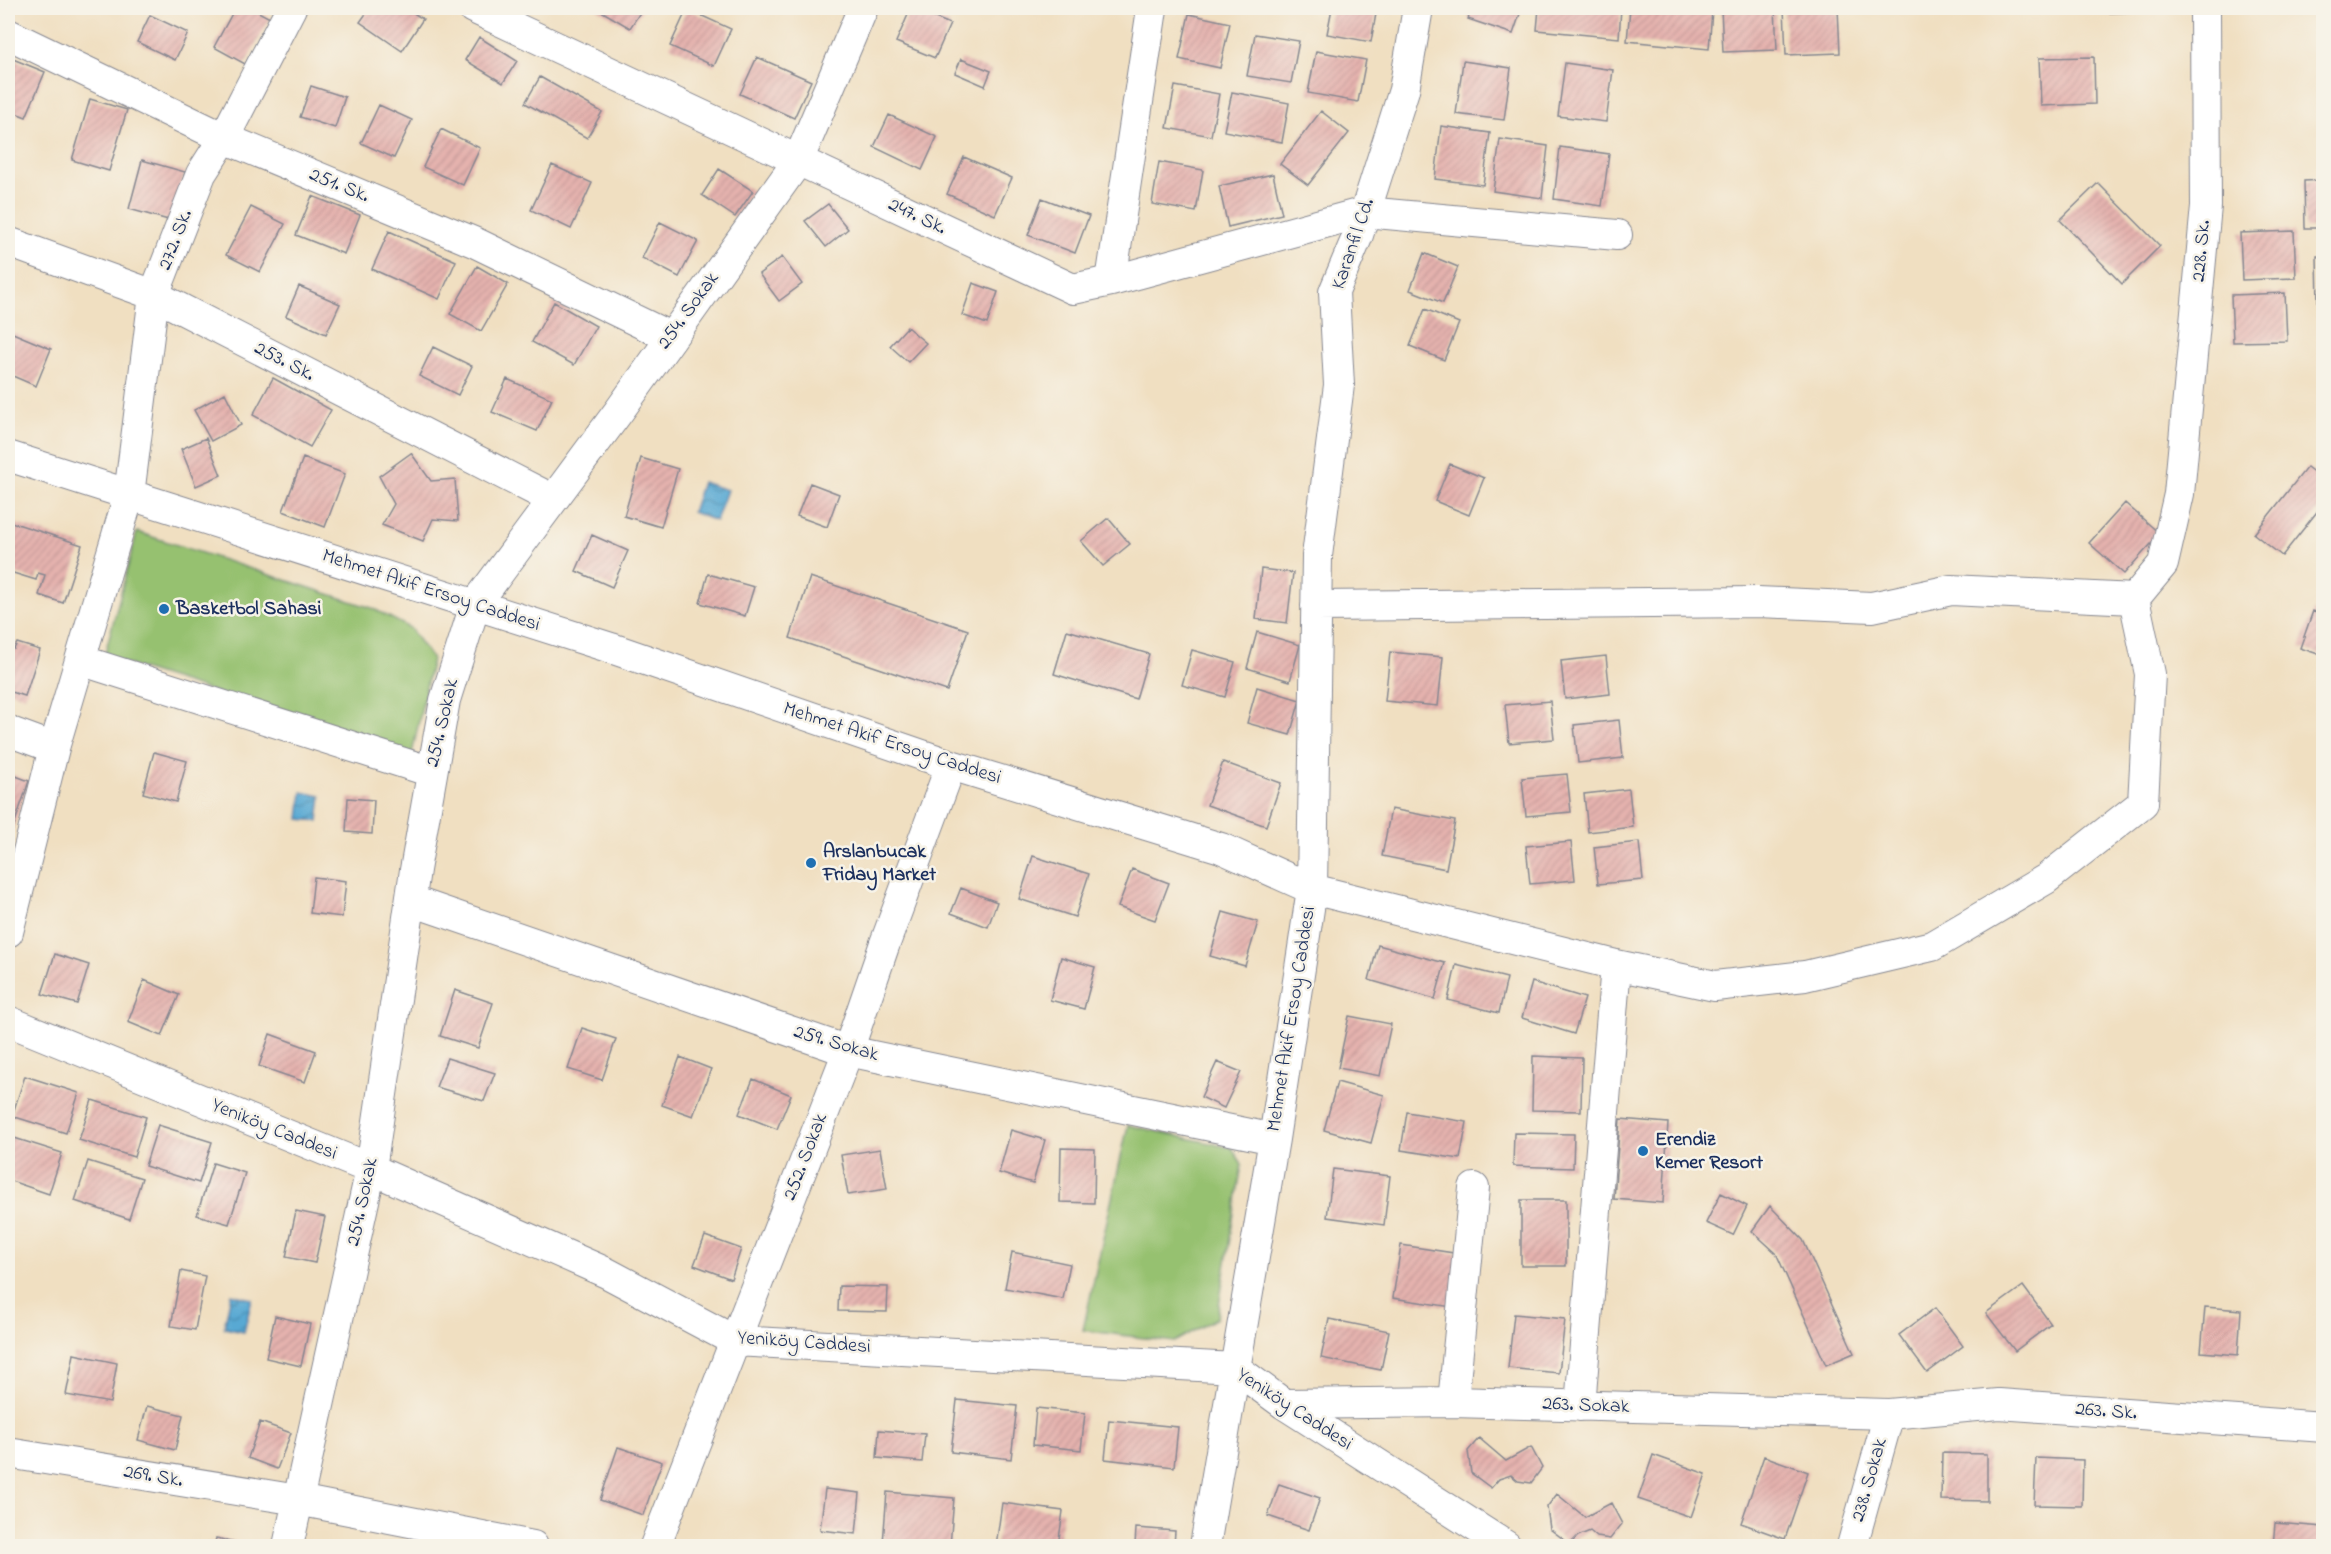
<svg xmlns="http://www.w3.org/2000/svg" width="2331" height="1554" font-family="'Indie Flower',sans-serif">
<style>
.green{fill:#96c16f;stroke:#587866;stroke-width:1.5}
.water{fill:url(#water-waves);stroke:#3a6c98;stroke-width:1.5}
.building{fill:url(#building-hatch)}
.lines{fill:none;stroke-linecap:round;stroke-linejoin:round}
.minor-casing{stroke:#868790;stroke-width:32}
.minor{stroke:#fff;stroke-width:30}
.poi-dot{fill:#1f6fb2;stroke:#f7f3e8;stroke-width:2}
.labels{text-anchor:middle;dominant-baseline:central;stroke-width:5;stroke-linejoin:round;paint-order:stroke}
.street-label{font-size:20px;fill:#1b2f5e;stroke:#f7f3e8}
.poi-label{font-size:20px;font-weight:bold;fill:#1b2f5e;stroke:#f7f3e8;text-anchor:start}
</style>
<defs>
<pattern id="water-waves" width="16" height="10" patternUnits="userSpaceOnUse" patternTransform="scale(1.5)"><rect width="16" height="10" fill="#58a9d3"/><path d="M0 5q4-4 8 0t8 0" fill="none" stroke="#488aae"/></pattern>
<pattern id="building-hatch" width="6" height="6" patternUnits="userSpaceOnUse" patternTransform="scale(1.5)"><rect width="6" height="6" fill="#e5b2ae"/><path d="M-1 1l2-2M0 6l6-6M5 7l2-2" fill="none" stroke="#c49998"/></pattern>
</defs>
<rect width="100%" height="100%" fill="#f7f3e8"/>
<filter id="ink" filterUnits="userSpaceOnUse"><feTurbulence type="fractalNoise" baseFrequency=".0167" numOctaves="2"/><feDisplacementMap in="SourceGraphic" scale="12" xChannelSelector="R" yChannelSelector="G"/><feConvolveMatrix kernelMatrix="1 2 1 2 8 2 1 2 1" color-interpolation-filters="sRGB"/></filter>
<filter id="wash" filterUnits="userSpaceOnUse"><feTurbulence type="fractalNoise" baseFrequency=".008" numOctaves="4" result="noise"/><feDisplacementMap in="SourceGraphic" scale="24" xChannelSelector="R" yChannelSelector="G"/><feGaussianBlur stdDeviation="1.35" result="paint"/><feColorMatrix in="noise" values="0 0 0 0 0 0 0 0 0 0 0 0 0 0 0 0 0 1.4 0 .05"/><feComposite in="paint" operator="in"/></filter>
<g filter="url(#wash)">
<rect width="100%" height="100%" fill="#f0dfc1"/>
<path class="green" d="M 137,532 L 372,608 L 410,628 L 432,659 L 412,754 L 104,657 Z
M 1128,1125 L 1232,1148 L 1242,1164 L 1217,1318 L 1174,1342 L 1083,1330 Z"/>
<path class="water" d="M 702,482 L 727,490 L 716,521 L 692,512 Z
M 302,792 L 321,796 L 318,821 L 299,819 Z
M 231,1294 L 252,1299 L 244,1332 L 224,1328 Z"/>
<g id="blocks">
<path class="building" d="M 235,8 L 251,8 L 270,18 L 245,64 L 214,47 Z
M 370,8 L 406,8 L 423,19 L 402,51 L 360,22 Z
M 596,8 L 643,8 L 630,28 Z
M 911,8 L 950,24 L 935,58 L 896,42 Z
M 1332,8 L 1377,8 L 1371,42 L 1327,34 Z
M 1472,8 L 1522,8 L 1513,34 L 1468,19 Z
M 1539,8 L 1621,8 L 1619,38 L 1537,30 Z
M 1630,8 L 1712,10 L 1709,49 L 1627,41 Z
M 1721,8 L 1775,8 L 1777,50 L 1723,52 Z
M 1784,8 L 1838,8 L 1840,53 L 1786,55 Z
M 1988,8 L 2043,8 L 2043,10 L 1989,12 Z
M 2110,8 L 2164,8 L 2164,11 L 2110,13 Z
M 687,9 L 731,29 L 714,66 L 670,46 Z
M 1189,14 L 1230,23 L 1220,68 L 1179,59 Z
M 150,15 L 188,33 L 175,60 L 137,42 Z
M 1255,34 L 1299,41 L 1291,83 L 1247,76 Z
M 479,37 L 517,61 L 503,83 L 465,60 Z
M 1316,51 L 1366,60 L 1358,102 L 1308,93 Z
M 8,57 L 45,72 L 26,117 L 8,110 Z
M 757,57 L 811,81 L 794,118 L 740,94 Z
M 2094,57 L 2095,104 L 2041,106 L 2039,58 Z
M 961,59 L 991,71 L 985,86 L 955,73 Z
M 1463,61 L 1511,68 L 1504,120 L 1456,114 Z
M 1565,63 L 1613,70 L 1606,122 L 1558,116 Z
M 540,77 L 602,112 L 587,138 L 525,103 Z
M 311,86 L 345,97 L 335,128 L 300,117 Z
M 1175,86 L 1219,94 L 1211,136 L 1167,128 Z
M 1232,92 L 1289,103 L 1282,142 L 1224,131 Z
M 90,99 L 127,110 L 109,171 L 72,160 Z
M 379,105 L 412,120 L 394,158 L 361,143 Z
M 1321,111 L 1349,133 L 1308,185 L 1280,164 Z
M 889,115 L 937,137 L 922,170 L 874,147 Z
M 1441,126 L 1490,133 L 1483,185 L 1435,179 Z
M 441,129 L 480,148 L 463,185 L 423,167 Z
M 1500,139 L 1548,146 L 1542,198 L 1493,191 Z
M 1560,147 L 1609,154 L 1602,206 L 1554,199 Z
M 964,157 L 1012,178 L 995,215 L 947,194 Z
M 142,160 L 185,172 L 172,221 L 129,209 Z
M 1159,162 L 1203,170 L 1196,212 L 1152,204 Z
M 552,165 L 592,183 L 571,229 L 531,210 Z
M 719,169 L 753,191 L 735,217 L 702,195 Z
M 1273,174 L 1282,214 L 1228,227 L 1219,186 Z
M 2324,180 L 2324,228 L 2305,228 L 2304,181 Z
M 2098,183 L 2160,246 L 2122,284 L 2060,220 Z
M 312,196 L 360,215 L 344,254 L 296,235 Z
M 1042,198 L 1089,216 L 1075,253 L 1028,235 Z
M 828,204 L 848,229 L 826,247 L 805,221 Z
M 251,207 L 285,224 L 260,272 L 226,255 Z
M 660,222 L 698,241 L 679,277 L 642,258 Z
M 389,231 L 456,261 L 439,299 L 372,269 Z
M 2294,231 L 2296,278 L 2242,280 L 2240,233 Z
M 1424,253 L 1458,267 L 1443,303 L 1410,290 Z
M 2317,256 L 2324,256 L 2324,304 L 2318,304 Z
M 782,257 L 802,284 L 779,301 L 759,274 Z
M 477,266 L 508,284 L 481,331 L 450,314 Z
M 973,283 L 998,292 L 987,324 L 962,315 Z
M 299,286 L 340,304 L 326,334 L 286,316 Z
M 2285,293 L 2287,341 L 2233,342 L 2231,295 Z
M 554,302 L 596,326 L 574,365 L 532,342 Z
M 1425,309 L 1459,323 L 1444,360 L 1410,346 Z
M 907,327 L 926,343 L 908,362 L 890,346 Z
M 8,331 L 51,349 L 36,386 L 8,374 Z
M 433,347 L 472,366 L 458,395 L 419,376 Z
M 273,378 L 331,410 L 310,447 L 253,415 Z
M 507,379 L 552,399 L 537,431 L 492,412 Z
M 225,393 L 241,425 L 211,441 L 194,410 Z
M 206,438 L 221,475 L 196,486 L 181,449 Z
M 411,453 L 431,481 L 455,479 L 458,521 L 433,519 L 423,541 L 382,525 L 394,504 L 379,476 Z
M 303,458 L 345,474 L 325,527 L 283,511 Z
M 641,458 L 678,469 L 661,527 L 624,516 Z
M 1450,464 L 1484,478 L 1469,515 L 1435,501 Z
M 2307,467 L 2324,480 L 2324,503 L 2282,556 L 2254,534 Z
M 810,483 L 839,494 L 827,527 L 797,516 Z
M 2125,503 L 2160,534 L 2124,574 L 2089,543 Z
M 1108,518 L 1130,544 L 1103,566 L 1081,541 Z
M 8,521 L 82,545 L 63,603 L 39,595 L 45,575 L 38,573 L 36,580 L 10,572 L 12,566 L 8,565 Z
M 592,535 L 628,551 L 612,587 L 576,571 Z
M 1261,569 L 1293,573 L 1287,623 L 1256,619 Z
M 708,574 L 754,587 L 745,616 L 700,603 Z
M 810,577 L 968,630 L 947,691 L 790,638 Z
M 2313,611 L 2324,615 L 2324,656 L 2300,648 Z
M 1067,630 L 1149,654 L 1136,699 L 1054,674 Z
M 1257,632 L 1300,645 L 1290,681 L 1247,668 Z
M 17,643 L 40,650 L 25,696 L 8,691 L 8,647 L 14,649 Z
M 1192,650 L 1235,662 L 1225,697 L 1182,685 Z
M 1390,652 L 1443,657 L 1438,706 L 1385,701 Z
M 1606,656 L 1610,694 L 1565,699 L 1561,661 Z
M 1257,687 L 1300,700 L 1290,735 L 1247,723 Z
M 1550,701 L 1554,739 L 1509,743 L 1505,705 Z
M 1619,720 L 1623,758 L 1578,763 L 1574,725 Z
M 154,752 L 187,761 L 176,802 L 143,793 Z
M 1223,762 L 1281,783 L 1266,826 L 1207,805 Z
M 8,773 L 29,781 L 11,834 L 8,833 Z
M 1567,774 L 1571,812 L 1526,816 L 1522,778 Z
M 1629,789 L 1633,827 L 1588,832 L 1584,794 Z
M 348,798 L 374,800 L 372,834 L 346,832 Z
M 1391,809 L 1455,821 L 1446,869 L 1382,856 Z
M 1571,842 L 1575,880 L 1530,884 L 1526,846 Z
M 1639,842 L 1643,880 L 1598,884 L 1594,847 Z
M 1033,856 L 1089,874 L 1075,917 L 1019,899 Z
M 1132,869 L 1169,883 L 1155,920 L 1118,907 Z
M 314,877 L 346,881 L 342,917 L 310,913 Z
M 961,888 L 997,902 L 988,927 L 951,913 Z
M 1223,912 L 1258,922 L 1245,966 L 1210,956 Z
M 1378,945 L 1445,963 L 1435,999 L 1369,980 Z
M 55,954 L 89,965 L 77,1004 L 42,994 Z
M 1061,957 L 1095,967 L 1084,1009 L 1050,1000 Z
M 1456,965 L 1507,978 L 1499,1013 L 1448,1000 Z
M 144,980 L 179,995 L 162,1036 L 128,1022 Z
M 1532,982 L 1585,998 L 1574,1034 L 1522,1018 Z
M 455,990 L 493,1003 L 478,1048 L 440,1036 Z
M 1349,1016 L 1391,1024 L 1380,1076 L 1338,1068 Z
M 582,1028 L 616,1039 L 602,1080 L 568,1069 Z
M 270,1034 L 316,1051 L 305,1082 L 259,1066 Z
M 1533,1056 L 1582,1058 L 1581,1111 L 1532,1110 Z
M 680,1057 L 711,1069 L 693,1116 L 662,1105 Z
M 447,1058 L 495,1073 L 484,1101 L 436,1087 Z
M 1217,1062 L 1241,1072 L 1224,1108 L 1201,1097 Z
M 25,1076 L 79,1093 L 66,1133 L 12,1116 Z
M 753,1079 L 791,1095 L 777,1129 L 739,1114 Z
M 1337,1082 L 1384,1095 L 1371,1143 L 1324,1130 Z
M 92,1100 L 146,1117 L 134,1157 L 79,1140 Z
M 1407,1112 L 1467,1122 L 1460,1159 L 1401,1150 Z
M 1620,1119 L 1668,1123 L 1663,1203 L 1614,1199 Z
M 158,1125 L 212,1142 L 199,1183 L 145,1166 Z
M 1011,1130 L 1045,1140 L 1033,1183 L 999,1173 Z
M 1514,1133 L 1574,1134 L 1573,1168 L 1513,1166 Z
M 8,1136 L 62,1153 L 49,1194 L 8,1180 Z
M 1061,1148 L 1095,1149 L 1094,1203 L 1060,1202 Z
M 880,1149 L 887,1189 L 848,1195 L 841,1155 Z
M 88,1161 L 142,1178 L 129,1219 L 75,1201 Z
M 213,1163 L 245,1173 L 229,1224 L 197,1215 Z
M 1333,1169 L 1390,1176 L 1384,1225 L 1327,1217 Z
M 1721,1193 L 1747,1206 L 1733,1235 L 1706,1223 Z
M 1521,1200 L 1566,1200 L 1566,1266 L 1521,1266 Z
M 1770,1206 L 1803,1240 L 1854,1353 L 1826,1365 L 1776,1253 L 1752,1231 Z
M 296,1211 L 325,1217 L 315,1263 L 286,1257 Z
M 705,1236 L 741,1249 L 731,1279 L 694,1265 Z
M 1401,1245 L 1460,1254 L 1452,1307 L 1393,1298 Z
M 1012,1252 L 1070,1264 L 1063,1299 L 1005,1288 Z
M 181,1271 L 205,1276 L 195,1330 L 171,1326 Z
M 839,1286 L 888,1287 L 887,1312 L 838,1311 Z
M 2023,1286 L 2051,1324 L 2015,1351 L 1986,1313 Z
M 2205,1307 L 2241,1310 L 2238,1355 L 2201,1352 Z
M 1935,1308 L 1963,1346 L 1927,1373 L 1899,1335 Z
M 1514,1314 L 1565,1319 L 1559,1373 L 1508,1368 Z
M 275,1316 L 310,1324 L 301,1366 L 266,1358 Z
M 1329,1319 L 1389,1331 L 1381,1370 L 1321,1358 Z
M 74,1354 L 117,1363 L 110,1403 L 66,1395 Z
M 957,1400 L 1017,1406 L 1011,1459 L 951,1452 Z
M 147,1406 L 183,1415 L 175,1450 L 138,1440 Z
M 1036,1408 L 1085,1413 L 1081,1450 L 1033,1445 Z
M 1109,1420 L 1178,1427 L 1174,1467 L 1105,1459 Z
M 260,1422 L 291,1433 L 277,1469 L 248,1458 Z
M 879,1430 L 925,1434 L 922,1462 L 877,1458 Z
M 1479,1438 L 1506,1461 L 1531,1447 L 1542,1468 L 1531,1483 L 1518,1481 L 1511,1475 L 1499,1479 L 1491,1488 L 1471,1473 L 1468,1451 Z
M 618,1447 L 662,1462 L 643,1515 L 600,1500 Z
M 1942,1453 L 1987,1454 L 1987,1501 L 1941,1500 Z
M 1653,1455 L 1706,1474 L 1691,1517 L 1638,1499 Z
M 1764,1456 L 1808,1472 L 1785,1539 L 1741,1523 Z
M 2036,1458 L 2083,1460 L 2082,1506 L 2034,1505 Z
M 1279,1484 L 1320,1498 L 1309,1530 L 1268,1516 Z
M 825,1489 L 860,1493 L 856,1534 L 820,1530 Z
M 887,1492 L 954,1498 L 950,1546 L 883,1543 Z
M 1557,1494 L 1585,1517 L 1611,1503 L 1622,1524 L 1610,1539 L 1597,1537 L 1590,1531 L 1578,1536 L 1570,1544 L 1550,1529 L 1547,1507 Z
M 1002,1503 L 1063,1511 L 1058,1546 L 996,1546 Z
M 2275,1523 L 2324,1527 L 2324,1546 L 2273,1546 Z
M 1136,1528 L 1175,1531 L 1174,1546 L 1135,1546 Z
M 216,1538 L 246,1544 L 245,1546 L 214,1546 Z
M 1386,1541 L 1405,1546 L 1384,1546 Z"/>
</g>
</g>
<g filter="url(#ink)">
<use href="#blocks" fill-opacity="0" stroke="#868790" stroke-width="1.5"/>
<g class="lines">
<defs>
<path id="minor" d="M 473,8 L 1073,289 L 1111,281 L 1152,9 L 1148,8
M 1418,8 L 1404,90 L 1358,235 L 1334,292 L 1339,385 L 1317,556 L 1312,889 L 1616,965 L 1715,986 L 1805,976 L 1932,946 L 2046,879 L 2143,803 L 2150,674 L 2134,599 L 2163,564 L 2179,494 L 2206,206 L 2205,8
M 8,34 L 224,138 L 476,243 L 670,337
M 8,242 L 154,295 L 552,499
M 1111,281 L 1365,212 L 1617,235
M 8,456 L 611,648 L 951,765 L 1221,848 L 1312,889 L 1274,1139 L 1205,1546
M 1316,606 L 1758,602 L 1872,607 L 1951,590 L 2134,599
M 80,660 L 432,772
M 8,731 L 54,748
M 412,901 L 848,1051 L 1274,1139
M 8,932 L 54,748 L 129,495 L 154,295 L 201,174 L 224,138 L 291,8
M 8,1021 L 371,1169 L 607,1273 L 735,1341 L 1235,1368 L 1284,1404 L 1506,1546
M 1453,1402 L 1474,1188
M 1284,1404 L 1453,1402 L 1889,1414 L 1999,1404 L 2324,1427
M 1580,1406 L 1616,965
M 8,1453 L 298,1500 L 533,1546
M 288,1546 L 371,1169 L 415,870 L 445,700 L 475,605 L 619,411 L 798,161 L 863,8
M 655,1546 L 848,1051 L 884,946 L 951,765
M 1852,1546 L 1889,1414"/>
</defs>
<use href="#minor" class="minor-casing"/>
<use href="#minor" class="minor"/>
</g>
</g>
<g class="poi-dot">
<circle cx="164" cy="609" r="6"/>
<circle cx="811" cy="863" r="6"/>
<circle cx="1643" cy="1151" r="6"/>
</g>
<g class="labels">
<g class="street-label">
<text transform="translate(339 186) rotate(22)">251. Sk.</text>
<text transform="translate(917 217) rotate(25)">247. Sk.</text>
<text transform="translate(176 240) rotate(-69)">272. Sk.</text>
<text transform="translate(1354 244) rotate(-71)">Karanfil Cd.</text>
<text transform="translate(2202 251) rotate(-85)">228. Sk.</text>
<text transform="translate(689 311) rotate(-54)">254. Sokak</text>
<text transform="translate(284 362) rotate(27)">253. Sk.</text>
<text transform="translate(431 591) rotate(18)">Mehmet Akif Ersoy Caddesi</text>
<text transform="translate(443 723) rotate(-77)">254. Sokak</text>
<text transform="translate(892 744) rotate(18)">Mehmet Akif Ersoy Caddesi</text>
<text transform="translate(1292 1019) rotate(-81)">Mehmet Akif Ersoy Caddesi</text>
<text transform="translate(836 1044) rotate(16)">259. Sokak</text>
<text transform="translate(274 1130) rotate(22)">Yeniköy Caddesi</text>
<text transform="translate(806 1157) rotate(-69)">252. Sokak</text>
<text transform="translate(363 1202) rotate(-78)">254. Sokak</text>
<text transform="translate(804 1343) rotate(4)">Yeniköy Caddesi</text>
<text transform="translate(1586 1406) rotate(2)">263. Sokak</text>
<text transform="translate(1294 1410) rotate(33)">Yeniköy Caddesi</text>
<text transform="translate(2106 1412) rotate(4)">263. Sk.</text>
<text transform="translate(153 1477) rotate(9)">269. Sk.</text>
<text transform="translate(1870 1480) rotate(-74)">238. Sokak</text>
</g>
<g class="poi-label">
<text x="176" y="609">Basketbol Sahasi</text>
<text x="823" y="852">Arslanbucak<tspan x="823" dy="23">Friday Market</tspan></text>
<text x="1655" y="1140">Erendiz<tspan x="1655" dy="23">Kemer Resort</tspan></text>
</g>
</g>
<rect width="2331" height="1554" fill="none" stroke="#f7f3e8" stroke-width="30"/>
</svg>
